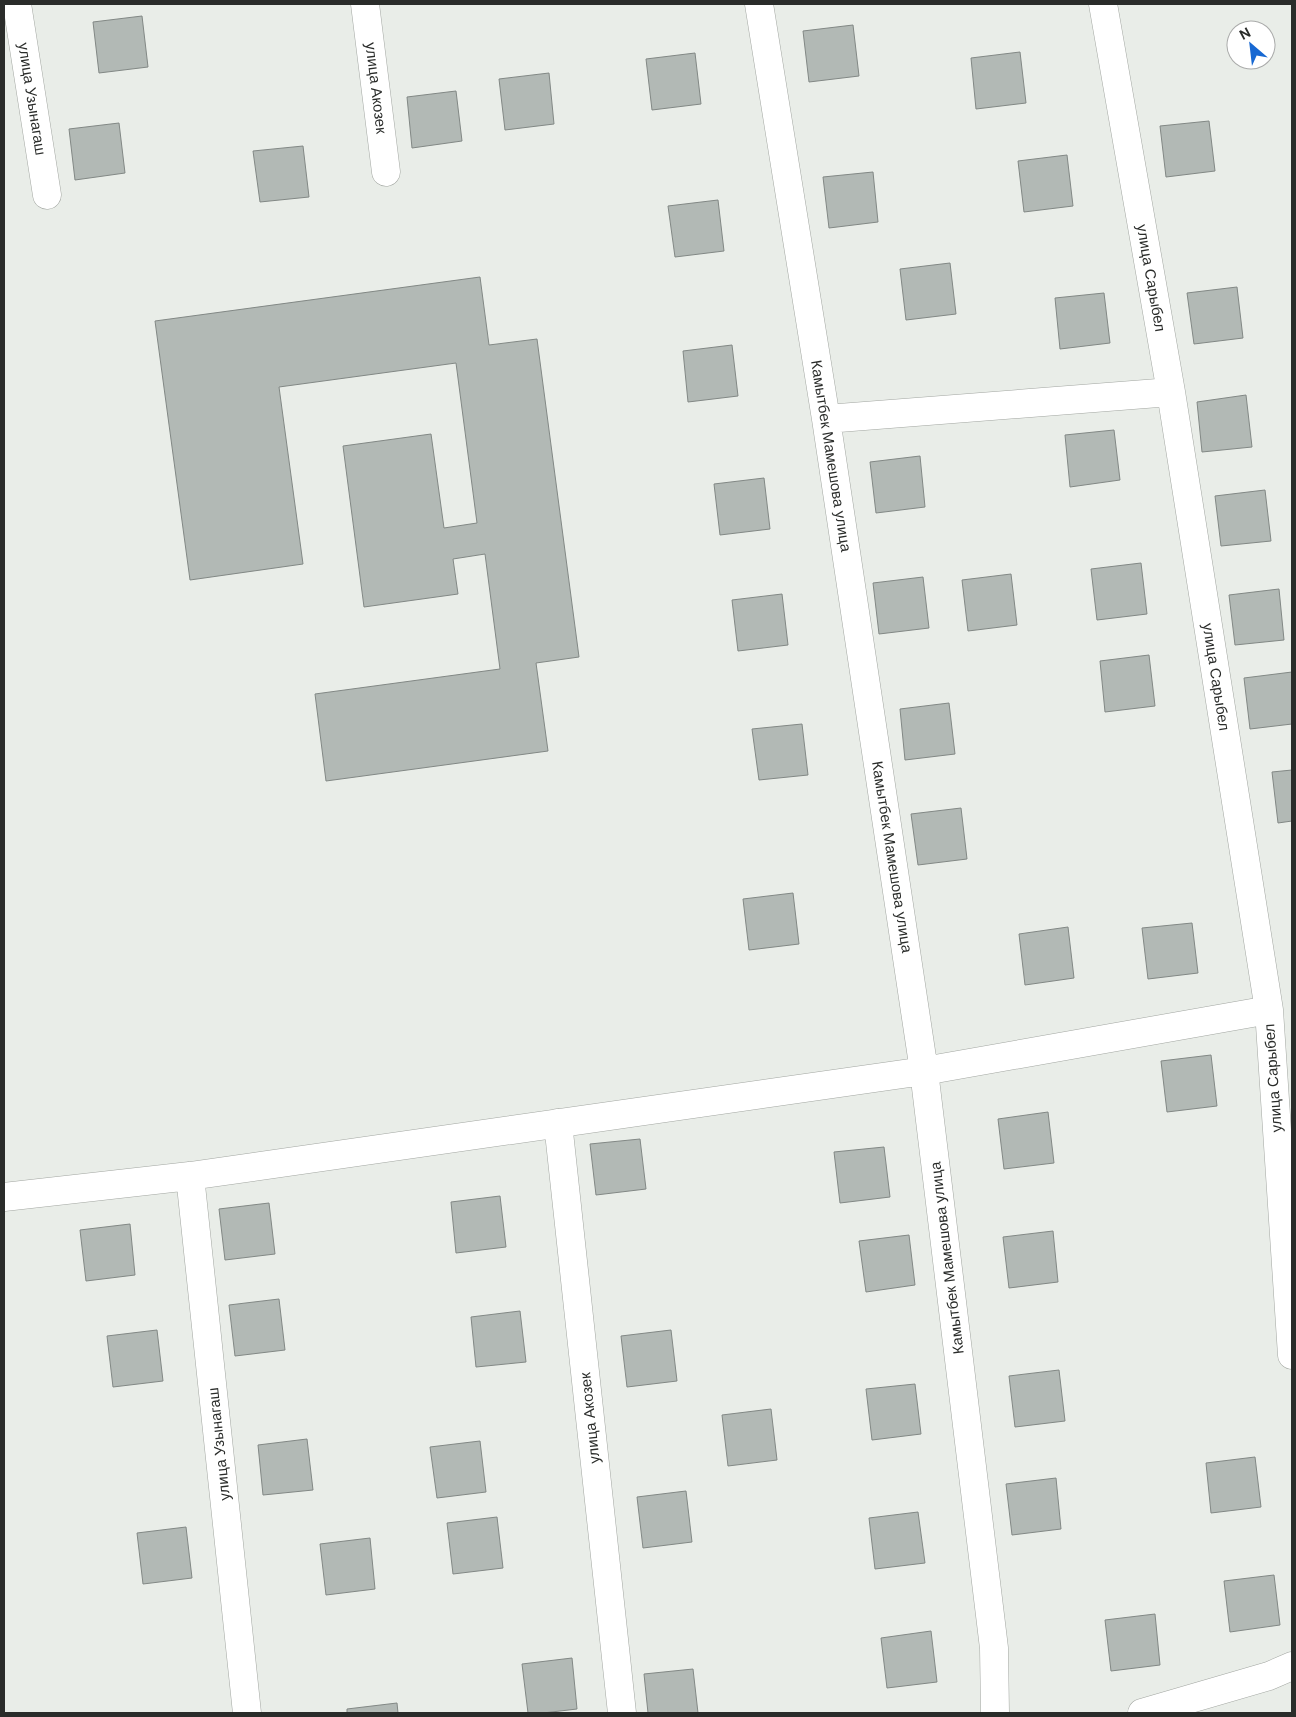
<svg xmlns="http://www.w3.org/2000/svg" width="1296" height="1717" font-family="'DM Sans',sans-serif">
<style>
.building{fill:#b2b9b5;stroke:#828885}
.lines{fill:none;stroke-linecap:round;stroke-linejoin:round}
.minor-casing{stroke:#a2a6a1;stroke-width:29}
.minor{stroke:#fff;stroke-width:28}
.labels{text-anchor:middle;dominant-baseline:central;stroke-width:4;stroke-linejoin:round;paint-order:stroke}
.street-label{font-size:15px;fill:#2a2c2a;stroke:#fff}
</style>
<rect width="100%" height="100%" fill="#e9ede8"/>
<path class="building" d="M 142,16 L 148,67 L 99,73 L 93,22 Z
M 853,25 L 859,76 L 809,82 L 803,31 Z
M 1020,52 L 1026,103 L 976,109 L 971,58 Z
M 695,53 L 701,104 L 652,110 L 646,59 Z
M 549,73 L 554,124 L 505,130 L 499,79 Z
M 456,91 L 462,141 L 412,148 L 407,97 Z
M 1209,121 L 1215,171 L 1166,177 L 1160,126 Z
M 119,123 L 125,173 L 75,180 L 69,129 Z
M 303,146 L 309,197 L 260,202 L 253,151 Z
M 1067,155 L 1073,206 L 1024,212 L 1018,161 Z
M 873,172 L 878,222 L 829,228 L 823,177 Z
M 718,200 L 724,251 L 675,257 L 668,206 Z
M 950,263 L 956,314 L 906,320 L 900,269 Z
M 480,277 L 489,345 L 537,339 L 579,657 L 536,663 L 548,751 L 326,781 L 315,694 L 500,669 L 485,554 L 453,559 L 458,594 L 364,607 L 343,446 L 431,434 L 444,528 L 477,523 L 456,363 L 279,387 L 303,564 L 190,580 L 155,321 Z
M 1237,287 L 1243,338 L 1194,344 L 1187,293 Z
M 1104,293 L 1110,343 L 1060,349 L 1055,298 Z
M 732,345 L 738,396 L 688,402 L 683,351 Z
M 1246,395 L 1252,447 L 1202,452 L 1197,402 Z
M 1114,430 L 1120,480 L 1070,487 L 1065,435 Z
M 920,456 L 925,507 L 876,513 L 870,462 Z
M 764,478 L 770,529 L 720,535 L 714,484 Z
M 1265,490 L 1271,541 L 1221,546 L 1215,496 Z
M 1141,563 L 1147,614 L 1097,620 L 1091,569 Z
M 1011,574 L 1017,625 L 968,631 L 962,580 Z
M 923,577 L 929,628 L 879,634 L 873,583 Z
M 1279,589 L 1284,640 L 1235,645 L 1229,595 Z
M 782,594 L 788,645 L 738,651 L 732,600 Z
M 1149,655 L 1155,706 L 1105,712 L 1100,661 Z
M 1292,672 L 1292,724 L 1250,729 L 1244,678 Z
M 949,703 L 955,754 L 905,760 L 900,709 Z
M 802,724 L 808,775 L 759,780 L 752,729 Z
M 1292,770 L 1292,821 L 1278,823 L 1272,772 Z
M 961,808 L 967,859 L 918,865 L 911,814 Z
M 793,893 L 799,944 L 749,950 L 743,899 Z
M 1192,923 L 1198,973 L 1148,979 L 1142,928 Z
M 1068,927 L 1074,978 L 1025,985 L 1019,934 Z
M 1211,1055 L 1217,1106 L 1167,1112 L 1161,1061 Z
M 1048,1112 L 1054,1163 L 1004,1169 L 998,1119 Z
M 640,1139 L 646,1189 L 596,1195 L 590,1144 Z
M 884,1147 L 890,1197 L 840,1203 L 834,1152 Z
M 500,1196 L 506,1247 L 456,1253 L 451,1202 Z
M 269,1203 L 275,1254 L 225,1260 L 219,1209 Z
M 130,1224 L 135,1275 L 86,1281 L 80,1230 Z
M 1053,1231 L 1058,1282 L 1009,1288 L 1003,1237 Z
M 909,1235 L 915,1285 L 866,1292 L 859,1241 Z
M 279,1299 L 285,1350 L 235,1356 L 229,1305 Z
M 520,1311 L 526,1362 L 476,1367 L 471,1317 Z
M 157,1330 L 163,1381 L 113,1387 L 107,1336 Z
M 671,1330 L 677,1381 L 627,1387 L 621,1336 Z
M 1059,1370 L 1065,1421 L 1015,1427 L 1009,1376 Z
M 915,1384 L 921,1434 L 872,1440 L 866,1389 Z
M 771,1409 L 777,1460 L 728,1466 L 722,1415 Z
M 307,1439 L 313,1490 L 263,1495 L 258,1445 Z
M 480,1441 L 486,1492 L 437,1498 L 430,1447 Z
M 1255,1457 L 1261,1507 L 1211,1513 L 1206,1463 Z
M 1056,1478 L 1061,1529 L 1012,1535 L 1006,1484 Z
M 686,1491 L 692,1542 L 643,1548 L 637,1497 Z
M 918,1512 L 925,1563 L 875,1569 L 869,1518 Z
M 497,1517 L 503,1568 L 453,1574 L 447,1523 Z
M 186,1527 L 192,1578 L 143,1584 L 137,1533 Z
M 370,1538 L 375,1589 L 326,1595 L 320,1544 Z
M 1274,1575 L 1280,1625 L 1230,1632 L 1224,1581 Z
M 1155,1614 L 1160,1665 L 1111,1671 L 1105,1620 Z
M 931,1631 L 937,1682 L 887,1688 L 881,1638 Z
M 572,1658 L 577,1709 L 543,1713 L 528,1713 L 522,1664 Z
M 693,1669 L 698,1713 L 648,1713 L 644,1674 Z
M 397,1703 L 398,1713 L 347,1713 L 347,1709 Z"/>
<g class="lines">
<defs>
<path id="minor" d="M 17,4 L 47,195
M 365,4 L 386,172
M 759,4 L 826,419 L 924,1071 L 994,1648 L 995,1713
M 1103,4 L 1171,392 L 1269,1010 L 1292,1355
M 826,419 L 1171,392
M 558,1123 L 622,1713
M 190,1176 L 247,1713
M 4,1197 L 190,1176 L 924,1071 L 1269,1010
M 1142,1713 L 1269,1676 L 1292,1666"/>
</defs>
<use href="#minor" class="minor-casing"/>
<use href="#minor" class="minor"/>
</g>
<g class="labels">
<g class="street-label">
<text transform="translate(376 88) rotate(83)">улица Акозек</text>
<text transform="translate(32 99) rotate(81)">улица Узынагаш</text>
<text transform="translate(1151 278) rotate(80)">улица Сарыбел</text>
<text transform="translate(831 456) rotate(81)">Камытбек Мамешова улица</text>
<text transform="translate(1216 677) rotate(81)">улица Сарыбел</text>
<text transform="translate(892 857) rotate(81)">Камытбек Мамешова улица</text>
<text transform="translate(1273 1078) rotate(-94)">улица Сарыбел</text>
<text transform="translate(947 1258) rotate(-97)">Камытбек Мамешова улица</text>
<text transform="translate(590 1418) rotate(-96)">улица Акозек</text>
<text transform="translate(219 1444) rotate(-96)">улица Узынагаш</text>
</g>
</g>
<rect width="1296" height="1717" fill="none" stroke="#2a2c2a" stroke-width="10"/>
<g transform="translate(1251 45) rotate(332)"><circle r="24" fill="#ffffff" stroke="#aaabaa"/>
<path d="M0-4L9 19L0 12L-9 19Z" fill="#1768d2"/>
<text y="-8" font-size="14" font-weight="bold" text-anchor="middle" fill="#2a2c2a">N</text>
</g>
</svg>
